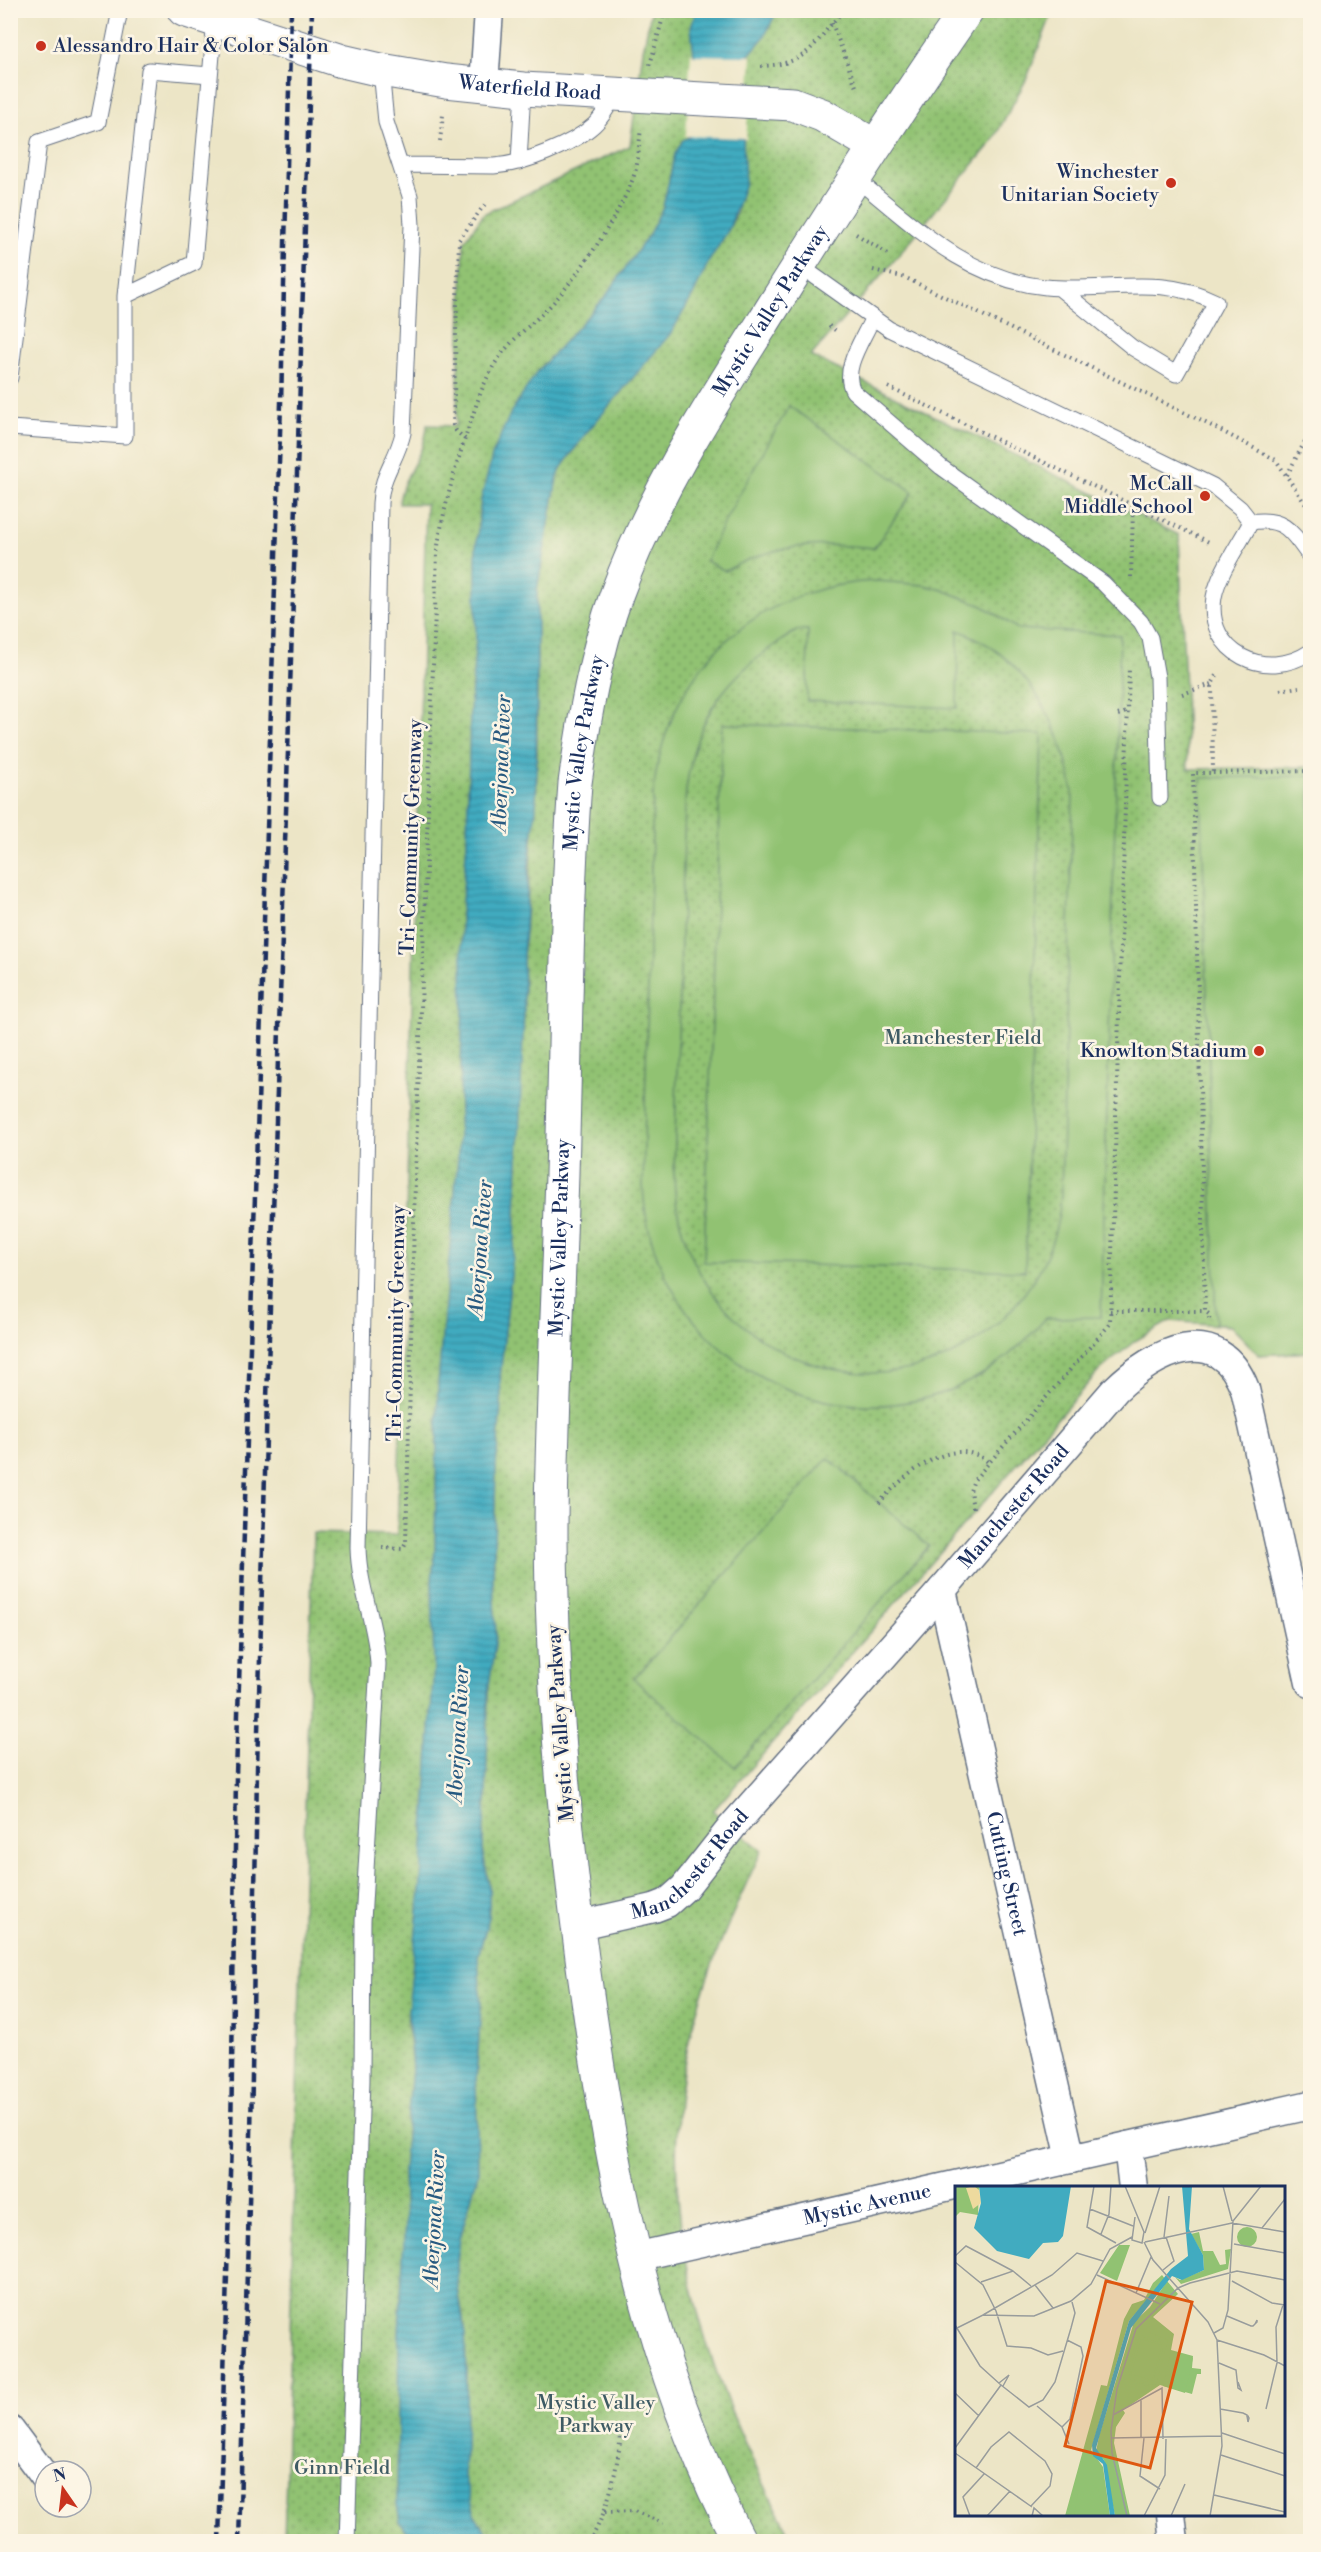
<svg xmlns="http://www.w3.org/2000/svg" width="1321" height="2552" font-family="'Libre Bodoni',serif">
<style>
.grass{fill:url(#grass-dots);stroke:#567868;stroke-width:1.5}
.garden{fill:#91c272;stroke:#567868;stroke-width:1.5;fill-rule:evenodd}
.water{fill:url(#water-rules);stroke:#2e6d8f;stroke-width:1.5}
.pier{fill:#ece5c6}
.lines{fill:none;stroke-linecap:round;stroke-linejoin:round}
.lane-casing{stroke:#646f82;stroke-width:17}
.street-casing{stroke:#646f82;stroke-width:31}
.secondary-casing{stroke:#646f82;stroke-width:35}
.path{stroke:#646f82;stroke-width:4;stroke-dasharray:1.5 4.5;stroke-linecap:butt}
.lane{stroke:#fff;stroke-width:15}
.street{stroke:#fff;stroke-width:28}
.secondary{stroke:#fff;stroke-width:33}
.rail{stroke:#1b2f5e;stroke-width:4.5;stroke-dasharray:9 4.5;stroke-linecap:butt}
.poi-dot{fill:#c8321e;stroke:#fcf5e5;stroke-width:2}
.labels{text-anchor:middle;dominant-baseline:central;stroke-width:5;stroke-linejoin:round;paint-order:stroke}
.poi-label{font-size:20px;fill:#1b2f5e;stroke:#fcf5e5;text-anchor:end}
.street-label{font-size:20px;fill:#1b2f5e;stroke:#fcf5e5}
.park-label{font-size:20px;fill:#3e5b64;stroke:#fcf5e5}
.water-label{font-size:21px;font-style:italic;fill:#285a80;stroke:#fcf5e5}
.inset-road{fill:none;stroke:#989c9c;stroke-width:1.5}
.view{fill:#de5710;fill-opacity:0.15;stroke:#de5710;stroke-width:3}
.inset-edge{fill:none;stroke:#1b2f5e;stroke-width:3}
</style>
<defs>
<pattern id="grass-dots" width="8" height="8" patternUnits="userSpaceOnUse" patternTransform="scale(1.5)"><rect width="8" height="8" fill="#91c272"/><path d="M2 2h.1M6 6h.1" fill="none" stroke="#769e61" stroke-width="1.8" stroke-linecap="round"/></pattern>
<pattern id="water-rules" width="6" height="5" patternUnits="userSpaceOnUse" patternTransform="scale(1.5)"><rect width="6" height="5" fill="#41abc0"/><path d="M0 2.5h6" fill="none" stroke="#368c9f"/></pattern>
</defs>
<rect width="100%" height="100%" fill="#fcf5e5"/>
<filter id="ink" filterUnits="userSpaceOnUse"><feTurbulence type="fractalNoise" baseFrequency=".0167" numOctaves="2"/><feDisplacementMap in="SourceGraphic" scale="12" xChannelSelector="R" yChannelSelector="G"/><feConvolveMatrix kernelMatrix="1 2 1 2 8 2 1 2 1" color-interpolation-filters="sRGB"/></filter>
<filter id="wash" filterUnits="userSpaceOnUse"><feTurbulence type="fractalNoise" baseFrequency=".008" numOctaves="4" result="noise"/><feDisplacementMap in="SourceGraphic" scale="24" xChannelSelector="R" yChannelSelector="G"/><feGaussianBlur stdDeviation="1.35" result="paint"/><feColorMatrix in="noise" values="0 0 0 0 0 0 0 0 0 0 0 0 0 0 0 0 0 1.4 0 .05"/><feComposite in="paint" operator="in"/></filter>
<g filter="url(#wash)">
<rect width="100%" height="100%" fill="#ece5c6"/>
<path class="grass" d="M 651,11 L 696,11 L 691,27 L 694,55 L 689,137 L 683,141 L 675,154 L 663,207 L 648,236 L 606,296 L 537,372 L 487,479 L 481,500 L 476,549 L 476,638 L 470,712 L 467,843 L 461,914 L 463,1007 L 458,1158 L 438,1384 L 435,1549 L 432,1582 L 434,1665 L 421,1882 L 407,2023 L 412,2068 L 403,2171 L 405,2222 L 399,2334 L 397,2504 L 400,2521 L 412,2541 L 284,2542 L 313,1533 L 397,1535 L 426,504 L 399,504 C 401,475 425,457 427,425 L 456,426 L 464,242 L 483,214 L 630,146 L 643,50 Z
M 777,11 L 1053,11 L 1027,78 L 992,142 L 888,268 L 811,356 L 1179,535 L 1188,769 L 1310,767 L 1310,1352 L 1259,1355 L 1231,1326 L 1170,1321 L 1135,1341 L 1099,1371 L 713,1811 L 762,1850 C 734,1909 707,1969 691,2032 C 647,2210 708,2387 794,2541 L 493,2541 L 481,2526 L 474,2511 L 464,2477 L 467,2373 L 463,2318 L 457,2282 L 457,2260 L 460,2238 L 478,2173 L 476,2080 L 481,2006 L 478,1956 L 489,1917 L 489,1886 L 483,1853 L 483,1836 L 486,1800 L 488,1692 L 496,1636 L 493,1582 L 496,1466 L 501,1403 L 500,1377 L 515,1237 L 524,986 L 523,957 L 537,782 L 537,590 L 556,483 L 561,468 L 586,433 L 671,332 L 693,295 L 709,261 L 729,229 L 737,212 L 743,151 L 748,56 L 764,37 Z"/>
<path class="garden" d="M 789,406 L 913,492 L 874,548 C 819,542 775,543 725,571 L 706,561 L 723,524 Z
M 877,581 L 924,585 L 943,590 L 983,606 L 1018,629 L 1120,635 L 1118,715 L 1101,1317 L 1046,1318 C 1027,1340 1006,1360 981,1375 C 833,1461 649,1353 643,1185 L 653,796 C 664,673 752,586 877,581 ZM 798,630 L 808,630 L 807,701 L 957,708 L 958,630 C 1026,655 1063,726 1073,793 L 1061,1194 C 1059,1230 1046,1265 1024,1294 C 909,1447 676,1362 674,1173 L 685,802 C 691,718 727,672 798,630 Z
M 722,724 L 1042,734 L 1025,1271 L 704,1262 Z
M 1310,776 L 1310,1352 L 1259,1355 L 1231,1326 L 1216,1324 L 1201,778 Z
M 828,1458 L 929,1546 L 735,1767 L 634,1679 Z"/>
<path class="water" d="M 696,11 L 777,11 L 764,37 L 748,56 L 743,140 L 745,183 L 729,229 L 709,261 L 693,295 L 671,333 L 586,433 L 561,468 L 556,483 L 537,590 L 536,808 L 529,862 L 523,957 L 524,1010 L 515,1237 L 500,1377 L 501,1403 L 496,1466 L 493,1582 L 496,1636 L 488,1692 L 486,1800 L 483,1836 L 483,1853 L 489,1886 L 489,1917 L 478,1956 L 481,2006 L 476,2080 L 478,2173 L 460,2238 L 457,2260 L 457,2282 L 465,2334 L 467,2373 L 464,2477 L 474,2511 L 481,2526 L 493,2541 L 412,2541 L 400,2521 L 397,2504 L 399,2334 L 405,2222 L 403,2171 L 412,2068 L 408,2011 L 421,1882 L 434,1665 L 432,1582 L 435,1549 L 438,1384 L 458,1158 L 463,1007 L 461,914 L 467,843 L 470,712 L 476,638 L 476,549 L 481,500 L 493,453 L 511,412 L 537,372 L 606,296 L 648,236 L 663,207 L 675,154 L 683,140 L 689,137 L 694,55 L 691,27 Z"/>
<path class="pier" d="M 691,52 L 694,55 L 752,56 L 746,140 L 743,138 L 683,136 L 686,135 Z"/>
</g>
<g filter="url(#ink)">
<g class="lines">
<defs>
<path id="lane" d="M 381,70 L 386,122 L 400,165 L 494,166 C 523,164 572,145 594,125 C 603,117 609,105 615,94
M 519,162 L 523,89
M 855,178 C 912,224 968,280 1046,287 C 1104,293 1161,273 1216,302 L 1176,374 L 1133,348 L 1059,288
M 799,265 L 889,329 L 1213,486 L 1240,508 L 1251,522
M 125,296 L 149,70 L 210,75
M 872,319 C 863,340 841,369 853,391 L 941,467 L 1103,583 L 1141,622 L 1150,638 L 1157,677 L 1160,798
M 10,378 L 39,142 L 98,122 L 120,10
M 10,428 L 125,436 L 125,296 L 194,263 L 215,20
M 1251,522 C 1240,543 1218,574 1214,597 C 1205,653 1266,682 1310,652
M 1251,522 C 1285,517 1292,532 1310,557
M 347,2542 L 362,2080 L 363,1921 L 378,1664 C 376,1624 359,1588 358,1548 L 380,503 C 381,475 397,460 403,433 L 412,225 L 410,196 L 400,165"/>
<g id="street">
<path d="M 484,85 L 489,10"/>
<path id="s1" d="M 942,1590 L 1071,2159"/>
<path id="s2" d="M 579,1925 L 654,1908 L 667,1903 L 684,1888 L 732,1827 L 942,1590 L 1115,1390 C 1155,1351 1218,1319 1245,1389 L 1310,1683"/>
<path d="M 1128,2146 L 1133,2188"/>
<path id="s3" d="M 635,2257 L 1310,2105"/>
<path d="M 10,2430 L 45,2477"/>
<path d="M 1171,2514 L 1174,2542"/>
</g>
<g id="secondary">
<path id="s4" d="M 184,10 L 342,61 L 381,70 L 446,81 L 523,89 L 793,104 L 822,115 L 875,146"/>
<path id="s5" d="M 740,2542 C 664,2398 626,2240 600,2080 C 571,1901 552,1718 551,1536 C 551,1426 558,1315 561,1205 C 566,1065 565,923 575,783 C 584,719 595,654 617,593 C 653,495 710,406 766,318 C 831,214 897,111 967,10"/>
</g>
</defs>
<use href="#lane" class="lane-casing"/>
<use href="#street" class="street-casing"/>
<use href="#secondary" class="secondary-casing"/>
<path class="path" d="M 832,23 L 857,89
M 650,65 L 665,10
M 761,66 C 812,64 812,43 844,10
M 440,141 L 443,115
M 856,234 L 890,255
M 873,270 L 906,278 L 1216,428 L 1276,460 L 1310,511
M 829,326 L 838,332
M 888,387 L 1211,543
M 465,439 L 456,431 L 453,425 L 459,240 L 485,204
M 1287,475 L 1310,432
M 1131,577 L 1133,511
M 1280,690 L 1299,687
M 1182,694 L 1212,684
M 1118,715 L 1129,711
M 1213,773 L 1310,771
M 1110,1311 L 1205,1311
M 1209,1319 L 1210,1315 L 1205,1311 L 1193,773 L 1213,773 L 1212,684 L 1219,672
M 879,1503 C 903,1476 954,1431 989,1463
M 973,1508 L 970,1491 L 974,1480 L 1110,1324 L 1129,668
M 382,1548 L 403,1549 L 406,1543 L 415,1180 L 437,553 C 443,508 456,464 471,421 C 478,399 485,378 498,359 C 513,337 534,323 552,304 C 579,275 626,206 636,169 C 639,156 639,142 641,129
M 605,2512 L 634,2511 L 663,2523
M 589,2542 C 610,2509 617,2467 622,2429"/>
<use href="#lane" class="lane"/>
<use href="#street" class="street"/>
<use href="#secondary" class="secondary"/>
<path class="rail" d="M 219,2542 L 231,2141 L 236,1775 L 281,403 L 291,10
M 239,2542 L 251,2136 L 257,1770 L 267,1399 L 312,10"/>
</g>
</g>
<g class="poi-dot">
<circle cx="41" cy="46" r="6"/>
<circle cx="1171" cy="183" r="6"/>
<circle cx="1205" cy="496" r="6"/>
<circle cx="1259" cy="1051" r="6"/>
</g>
<g class="labels">
<g class="poi-label">
<text x="53" y="46" text-anchor="start">Alessandro Hair &amp; Color Salon</text>
<text x="1159" y="172">Winchester<tspan x="1159" dy="23">Unitarian Society</tspan></text>
<text x="1193" y="484">McCall<tspan x="1193" dy="23">Middle School</tspan></text>
<text x="1247" y="1051">Knowlton Stadium</text>
</g>
<g class="street-label">
<text stroke="none"><textPath href="#s4" startOffset="356">Waterfield Road</textPath></text>
<text stroke="none"><textPath href="#s5" startOffset="2302">Mystic Valley Parkway</textPath></text>
<text stroke="none"><textPath href="#s5" startOffset="1816">Mystic Valley Parkway</textPath></text>
<text transform="translate(412 837) rotate(-88)">Tri-Community Greenway</text>
<text stroke="none"><textPath href="#s5" startOffset="1330">Mystic Valley Parkway</textPath></text>
<text transform="translate(397 1323) rotate(-89)">Tri-Community Greenway</text>
<text stroke="none"><textPath href="#s2" startOffset="618">Manchester Road</textPath></text>
<text transform="translate(561 1723) rotate(-94)">Mystic Valley Parkway</text>
<text stroke="none"><textPath href="#s2" startOffset="132">Manchester Road</textPath></text>
<text stroke="none"><textPath href="#s1" startOffset="291">Cutting Street</textPath></text>
<text stroke="none"><textPath href="#s3" startOffset="238">Mystic Avenue</textPath></text>
</g>
<g class="park-label">
<text x="963" y="1038">Manchester Field</text>
<text x="596" y="2403">Mystic Valley<tspan x="596" dy="23">Parkway</tspan></text>
<text x="342" y="2468">Ginn Field</text>
</g>
<g class="water-label">
<text transform="translate(502 763) rotate(-88)">Aberjona River</text>
<text transform="translate(481 1248) rotate(-86)">Aberjona River</text>
<text transform="translate(459 1734) rotate(-87)">Aberjona River</text>
<text transform="translate(435 2219) rotate(-87)">Aberjona River</text>
</g>
</g>
<g transform="translate(955 2186)">
<rect width="330" height="330" fill="#ece5c6"/>
<path d="M 0,0 L 24,0 L 23,29 L 5,26 L 0,31 ZM282 51a10 10 0 1 1 20 0a10 10 0 1 1-20 0ZM 244,46 L 248,65 L 258,65 L 265,79 L 271,78 L 270,64 L 276,63 L 273,83 L 226,98 L 220,91 L 225,94 L 249,84 L 248,69 L 236,48 ZM 164,59 L 175,59 L 162,95 L 145,87 ZM 207,89 L 210,93 L 174,135 L 136,264 L 148,281 L 155,330 L 110,330 L 146,199 L 152,200 L 169,133 L 177,118 L 189,114 L 198,97 ZM 212,95 L 223,108 L 198,131 L 219,148 L 216,164 L 238,170 L 237,182 L 246,183 L 246,188 L 242,188 L 237,208 L 205,199 L 168,224 L 170,227 L 161,241 L 159,257 L 175,330 L 160,330 L 149,274 L 141,266 L 144,250 L 179,136 L 195,121 Z" fill="#91c272"/>
<path d="M 19,0 L 24,4 L 26,17 L 18,23 L 11,2 Z" fill="#eeda9e"/>
<path d="M 193,146 L 213,154 L 201,198 L 186,200 L 176,194 L 173,184 L 181,155 ZM 193,149 L 192,153 L 202,156 L 204,152 L 208,163 L 199,192 L 186,198 L 178,193 L 175,184 L 183,156 ZM 186,153 L 207,159 L 197,194 L 176,188 ZM 216,165 L 238,172 L 230,207 L 208,200 ZM 134,297 L 143,303 L 149,330 L 119,330 L 123,307 Z" fill="#91c272" fill-rule="evenodd"/>
<path d="M 24,0 L 116,0 L 108,50 L 103,56 L 88,57 L 74,73 L 42,65 L 19,42 L 26,17 ZM 227,0 L 237,0 L 234,43 L 248,69 L 249,84 L 227,94 L 217,90 L 176,142 L 141,262 L 152,279 L 160,330 L 155,330 L 148,278 L 138,270 L 137,259 L 174,135 L 216,83 L 233,70 Z" fill="#41abc0"/>
<path class="inset-road" d="M 139,0 L 132,41 L 161,57M 170,0 L 189,46 L 187,57 L 177,54 L 180,31M 268,0 L 277,35M 135,23 L 178,40M 307,42 L 330,13M 190,47 L 205,0M 146,48 L 154,28 L 156,0M 209,51 L 214,10M 189,56 L 198,74 L 253,136 L 262,154 L 267,260 L 255,330M 190,56 L 277,37 L 330,46M 279,58 L 330,67M 0,70 L 11,60 L 58,85M 0,76 L 28,99 L 41,125 L 52,160 L 76,162 L 93,169 L 108,165M 208,84 L 219,75 L 211,51M 142,89 L 205,118M 277,95 L 317,117 L 330,119M 26,96 L 58,85 L 76,100M 80,99 L 98,122M 181,107 L 196,71M 28,129 L 97,89 L 122,67 L 148,75M 272,130 L 296,140 L 298,140 L 302,136 L 302,134 L 300,138M 0,139 L 25,180 L 46,199 L 0,262M 0,143 L 28,129 L 79,130 L 116,115 L 136,98 L 155,63 L 177,51M 259,147 L 268,142 L 273,124 L 278,35 L 306,0M 262,154 L 309,169 L 330,180M 264,177 L 281,184 L 283,202 L 286,204 L 283,196M 44,197 L 54,189 L 48,200M 46,199 L 74,221 L 88,214 L 100,196 L 116,142 L 120,127 L 117,116M 0,207 L 24,230M 82,220 L 107,241 L 114,258M 265,223 L 288,227 L 292,229 L 292,230 L 293,230 L 294,232 L 293,236 L 292,230M 311,223 L 322,177 L 321,141 L 328,119M 158,229 L 207,202 L 208,253M 107,241 L 115,233 L 128,170 L 126,161 L 112,154M 267,247 L 330,268M 156,252 L 267,250M 186,252 L 186,213M 189,252 L 185,290 L 205,303M 0,267 L 77,321M 266,269 L 330,290M 21,282 L 36,261 L 54,246 L 90,275 L 97,288 L 95,300 L 76,320M 259,309 L 330,326M 15,330 L 8,311 L 29,288M 32,330 L 55,305M 77,330 L 79,322 L 88,330M 172,330 L 157,267 L 156,245 L 162,203 L 181,143 L 223,102 L 235,97 L 282,85 L 330,94M 189,330 L 210,289 L 211,253M 216,330 L 230,298"/>
<path class="view" d="M 151,95 L 237,116 L 195,282 L 110,260 Z"/>
<rect width="330" height="330" class="inset-edge"/>
</g>
<rect width="1321" height="2552" fill="none" stroke="#fcf5e5" stroke-width="36"/>
<g transform="translate(63 2489) rotate(346)"><circle r="28" fill="#fcf5e5" stroke="#a2a6af" stroke-width="1.5"/>
<path d="M0-4.5L10 22L0 15L-10 22Z" fill="#c8321e"/>
<text y="-9" font-size="16" font-weight="bold" text-anchor="middle" fill="#1b2f5e">N</text>
</g>
</svg>
